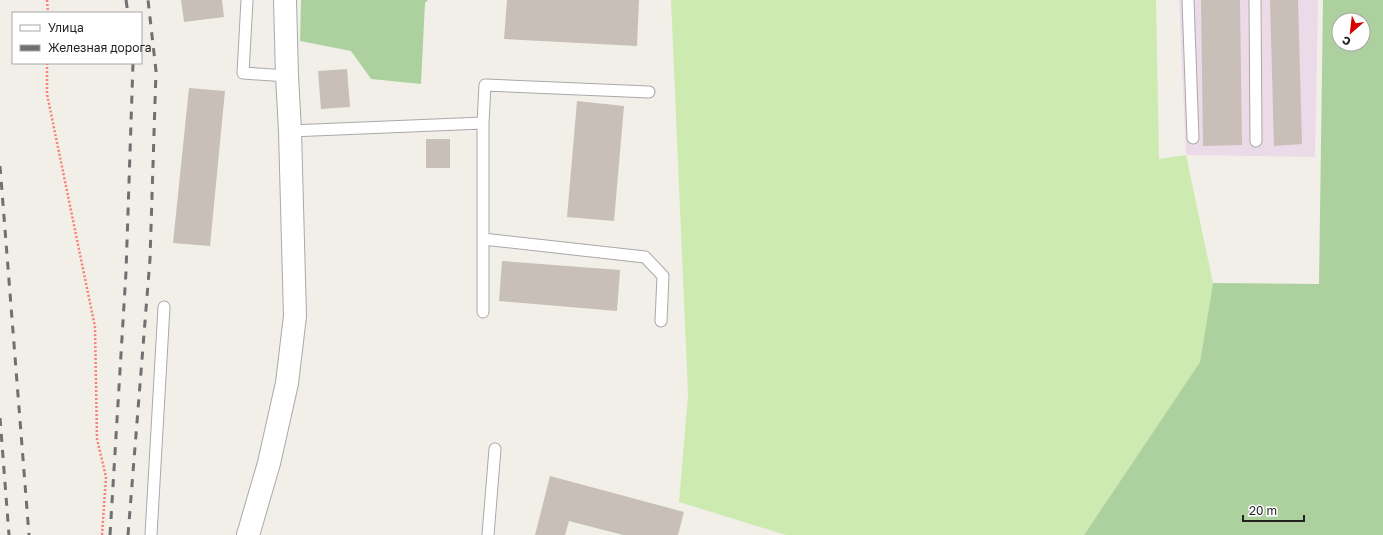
<svg xmlns="http://www.w3.org/2000/svg" width="1383" height="535" font-family="'Golos Text',sans-serif">
<style>
.industrial{fill:#ebdbe8}
.grass{fill:#cdebb0}
.forest{fill:#add19e;fill-rule:evenodd}
.building{fill:#c7bfb8}
.lines{fill:none;stroke-linecap:round;stroke-linejoin:round}
.service-casing{stroke:#a9a9a9;stroke-width:13}
.minor-casing{stroke:#a9a9a9;stroke-width:24}
.path{stroke:#fa8072;stroke-width:2.5;stroke-dasharray:2 2;stroke-linecap:butt}
.service{stroke:#fff;stroke-width:11}
.minor{stroke:#fff;stroke-width:22}
.rail{stroke:#707070;stroke-width:3;stroke-dasharray:8 8;stroke-linecap:butt}
</style>
<rect width="100%" height="100%" fill="#f2efe9"/>
<path class="industrial" d="M 1179,0 L 1318,0 L 1315,157 L 1186,155 Z"/>
<path class="grass" d="M 671,0 L 1156,0 L 1159,159 L 1186,155 L 1213,283 L 1200,362 L 1084,535 L 786,535 L 679,502 L 688,395 Z"/>
<path class="forest" d="M 301,0 L 428,0 L 425,3 L 421,84 L 371,79 L 351,51 L 300,41 Z
M 1323,0 L 1383,0 L 1383,535 L 1084,535 L 1200,362 L 1213,283 L 1319,284 ZM 1339,20 L 1363,20 L 1363,44 L 1339,44 Z"/>
<path class="building" d="M 181,0 L 222,0 L 224,17 L 184,22 Z
M 507,0 L 639,0 L 637,46 L 504,39 Z
M 1201,0 L 1240,0 L 1242,145 L 1203,146 Z
M 1270,0 L 1298,0 L 1302,144 L 1274,146 Z
M 347,69 L 350,107 L 321,109 L 318,71 Z
M 189,88 L 225,91 L 210,246 L 173,243 Z
M 577,101 L 624,106 L 614,221 L 567,217 Z
M 426,139 L 450,139 L 450,168 L 426,168 Z
M 502,261 L 620,270 L 617,311 L 499,301 Z
M 550,476 L 684,512 L 678,535 L 623,535 L 569,521 L 565,535 L 535,535 Z"/>
<g class="lines">
<defs>
<path id="service" d="M 247,0 L 243,73 L 287,76
M 1188,0 L 1193,138
M 1255,0 L 1256,141
M 483,123 L 485,85 L 649,92
M 290,131 L 483,123 L 483,312
M 483,239 L 645,257 L 663,276 L 661,321
M 151,535 L 164,307
M 488,535 L 495,449"/>
<path id="minor" d="M 248,535 L 269,463 L 287,383 L 295,316 L 290,131 L 287,76 L 285,0"/>
</defs>
<use href="#service" class="service-casing"/>
<use href="#minor" class="minor-casing"/>
<path class="path" d="M 47,0 L 48,13
M 47,63 L 47,94 L 95,327 L 97,439 L 106,477 L 102,535"/>
<use href="#service" class="service"/>
<use href="#minor" class="minor"/>
<path class="rail" d="M 126,0 L 128,13
M 0,166 L 29,535
M 0,418 L 9,535
M 110,535 L 126,272 L 133,63
M 128,535 L 150,259 L 156,71 L 148,0"/>
</g>
<rect x="12" y="12" width="130" height="52" fill="#ffffff" stroke="#a7a7a7"/>
<rect x="20" y="25" width="20" height="6" fill="#ffffff" stroke="#a7a7a7"/>
<text x="48" y="32" font-size="12" fill="#222222">Улица</text>
<rect x="20" y="45" width="20" height="6" fill="#707070" stroke="#a7a7a7"/>
<text x="48" y="52" font-size="12" fill="#222222">Железная дорога</text>
<g transform="translate(1351 32) rotate(208)"><circle r="19" fill="#ffffff" stroke="#a7a7a7"/>
<path d="M0-3L7 15L0 10L-7 15Z" fill="#d40000"/>
<text y="-6" font-size="11" font-weight="bold" text-anchor="middle" fill="#222222">С</text>
</g>
<path d="M1243 515v6h61v-6" fill="none" stroke="#222222" stroke-width="2"/>
<text x="1249" y="515" font-size="12" fill="#222222" stroke="#ffffff" stroke-width="3" paint-order="stroke">20 m</text>
</svg>
